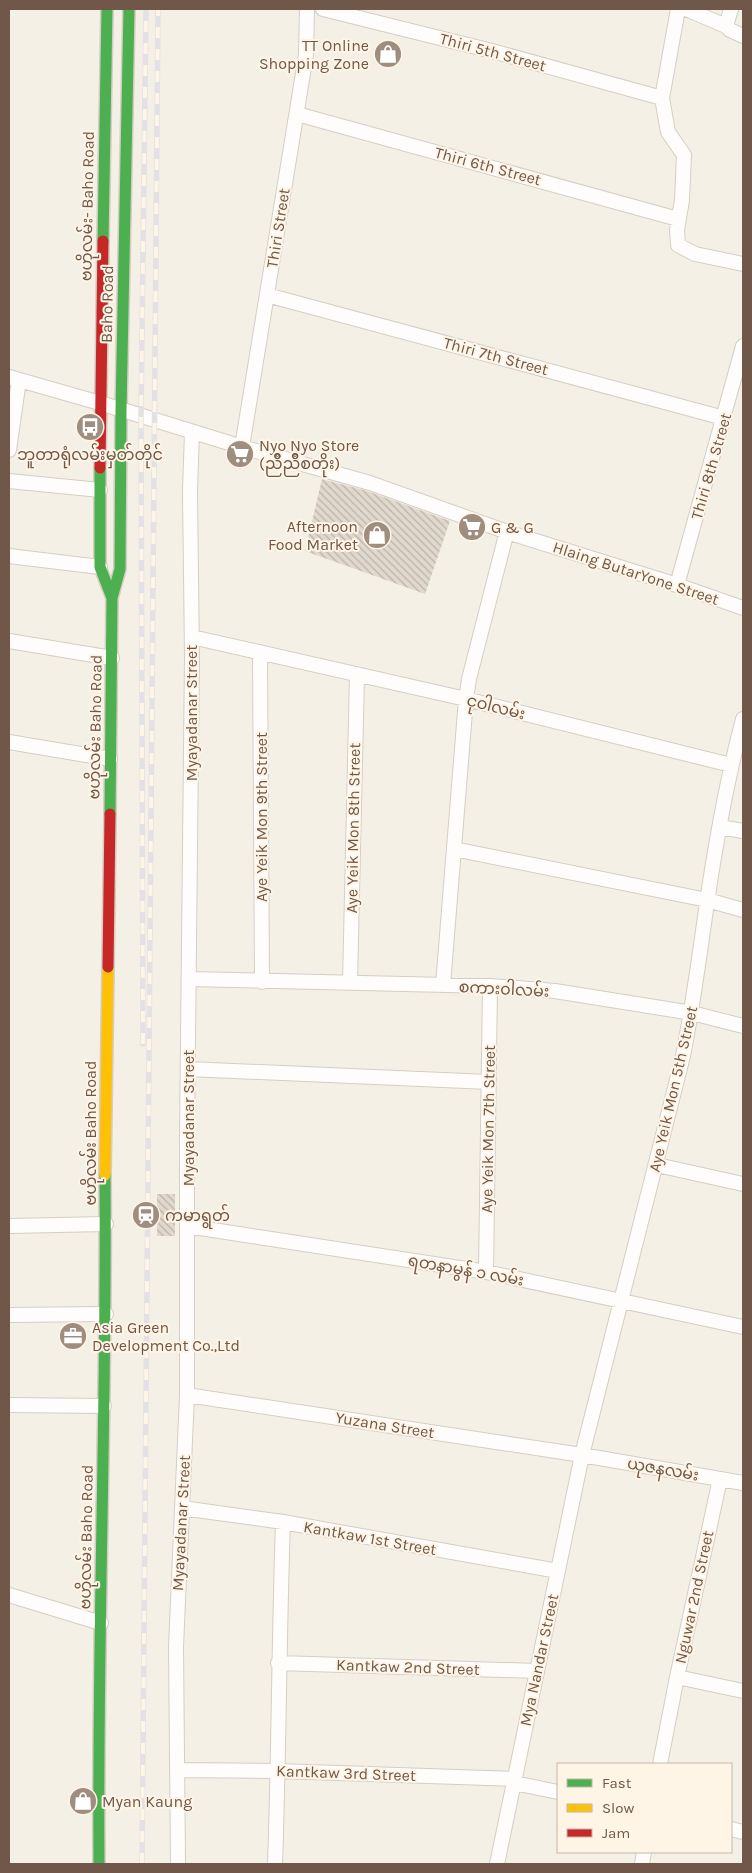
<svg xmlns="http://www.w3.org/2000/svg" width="752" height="1873" font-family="Karla,'Noto Sans Myanmar',sans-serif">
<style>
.building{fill:url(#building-back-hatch)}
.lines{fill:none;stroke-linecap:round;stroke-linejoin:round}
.street-casing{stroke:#d6cdc5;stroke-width:16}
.fast-casing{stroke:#d5ccc3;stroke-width:14}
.slow-casing{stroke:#d5ccc3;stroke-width:14}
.jam-casing{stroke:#d5ccc3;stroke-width:14}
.street{stroke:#fefdfb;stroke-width:14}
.fast{stroke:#4caf50;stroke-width:11}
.slow{stroke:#ffc107;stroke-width:11}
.jam{stroke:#c62828;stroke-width:11}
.rail-casing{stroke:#e3e1e3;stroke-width:5.5}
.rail{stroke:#fef5e6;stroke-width:4;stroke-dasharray:11;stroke-linecap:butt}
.labels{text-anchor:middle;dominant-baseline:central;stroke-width:4;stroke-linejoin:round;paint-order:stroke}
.poi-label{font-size:16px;fill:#715749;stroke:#fef5e6;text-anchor:start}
.street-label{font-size:16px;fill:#715749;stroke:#fef5e6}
</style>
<defs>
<pattern id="building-back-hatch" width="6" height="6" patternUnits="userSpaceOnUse" patternTransform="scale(1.25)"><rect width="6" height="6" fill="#e1d8ce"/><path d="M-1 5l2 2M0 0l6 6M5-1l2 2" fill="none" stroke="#bbb2a9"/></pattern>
</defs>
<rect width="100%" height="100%" fill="#f5f0e6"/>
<path class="building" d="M 322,479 L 367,491 L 450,521 L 425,594 L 305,551 Z
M 157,1194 L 175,1194 L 175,1236 L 157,1236 Z"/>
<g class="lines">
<defs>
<path id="street" d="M 323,9 L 492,51 L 662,98
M 678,9 L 662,98 L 668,132 L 684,155 L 682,200 L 677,230 L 678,245 L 695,254 L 743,264
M 686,9 L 726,26
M 731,9 L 726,26 L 730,30 L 743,36
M 297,114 L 678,219
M 267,295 L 724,418
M 9,377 L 100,403 L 242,447 L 370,483 L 510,533 L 677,585 L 743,608
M 242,447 L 306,55 L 307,9
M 9,450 L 19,380
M 9,481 L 100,490
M 9,556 L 100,567
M 677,585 L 743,346
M 192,637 L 466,699 L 731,765
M 9,641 L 112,658
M 260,652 L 262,982
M 9,742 L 110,759
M 720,827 L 743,831
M 454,849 L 707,900 L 743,910
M 189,979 L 490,986 L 555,991 L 692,1013 L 743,1026
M 350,983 L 357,674
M 443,985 L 466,699 L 469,679 L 507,531
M 188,1069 L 489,1082
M 657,1165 L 743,1184
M 9,1226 L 106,1224
M 187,1226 L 486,1272 L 743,1327
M 486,1272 L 490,986
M 9,1315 L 106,1314
M 187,1395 L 582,1455 L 743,1483
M 9,1405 L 104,1406
M 720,1479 L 677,1677 L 743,1691
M 182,1508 L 283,1522 L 558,1571
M 9,1595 L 101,1623
M 278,1663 L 537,1671
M 660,1764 L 677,1677
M 177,1770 L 278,1771 L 515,1779
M 514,1783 L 558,1792
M 731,1829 L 743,1832
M 178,1864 L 176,1647 L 187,1395 L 187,1137 L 192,657 L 190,491 L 192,432
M 275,1864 C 279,1750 279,1636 283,1522
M 497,1864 L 582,1455 L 683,1056 C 693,1005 700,953 707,902 C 716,841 727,779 743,719
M 642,1864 L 644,1852"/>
<path id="fast" d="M 103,241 L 107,9
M 100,468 L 100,567 L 112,598 L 110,814
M 112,598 L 120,569 L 121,410 L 129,9
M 99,1864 C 97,1634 107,1405 105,1175"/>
<path id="slow" d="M 105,1175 L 108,967"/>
<path id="jam" d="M 100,468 L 103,241
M 108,967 L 110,814"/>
</defs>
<use href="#street" class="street-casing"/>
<use href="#fast" class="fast-casing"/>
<use href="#slow" class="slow-casing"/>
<use href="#jam" class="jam-casing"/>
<use href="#street" class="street"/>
<use href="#fast" class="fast"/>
<use href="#slow" class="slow"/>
<use href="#jam" class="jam"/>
<defs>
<path id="rail" d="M 143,1044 L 141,416 L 146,9
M 142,1864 L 158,9"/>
</defs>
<use href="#rail" class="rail-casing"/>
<use href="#rail" class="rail"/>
</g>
<defs>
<symbol id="shop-disc" viewBox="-11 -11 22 22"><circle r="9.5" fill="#9f8d80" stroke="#fef5e6"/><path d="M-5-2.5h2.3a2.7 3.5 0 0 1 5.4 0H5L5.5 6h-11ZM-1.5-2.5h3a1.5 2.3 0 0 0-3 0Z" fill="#fff"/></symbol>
<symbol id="bus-disc" viewBox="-11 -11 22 22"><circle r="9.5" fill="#9f8d80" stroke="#fef5e6"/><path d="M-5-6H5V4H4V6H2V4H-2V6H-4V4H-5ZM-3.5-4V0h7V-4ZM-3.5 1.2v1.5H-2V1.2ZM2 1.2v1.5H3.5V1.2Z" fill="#fff"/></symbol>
<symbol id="supermarket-disc" viewBox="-11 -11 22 22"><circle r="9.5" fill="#9f8d80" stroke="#fef5e6"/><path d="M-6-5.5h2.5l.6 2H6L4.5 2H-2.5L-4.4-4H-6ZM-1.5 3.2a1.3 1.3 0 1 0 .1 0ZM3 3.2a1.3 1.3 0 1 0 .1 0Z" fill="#fff"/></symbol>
<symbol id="station-disc" viewBox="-11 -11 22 22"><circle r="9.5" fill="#9f8d80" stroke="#fef5e6"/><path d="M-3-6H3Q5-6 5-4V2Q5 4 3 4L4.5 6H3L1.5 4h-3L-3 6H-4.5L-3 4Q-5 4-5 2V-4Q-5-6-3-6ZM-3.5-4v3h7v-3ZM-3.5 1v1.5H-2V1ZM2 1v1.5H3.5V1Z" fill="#fff"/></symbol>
<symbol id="office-disc" viewBox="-11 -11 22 22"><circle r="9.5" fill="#9f8d80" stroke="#fef5e6"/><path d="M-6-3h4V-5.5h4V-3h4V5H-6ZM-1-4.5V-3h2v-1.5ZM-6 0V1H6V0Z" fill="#fff"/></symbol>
</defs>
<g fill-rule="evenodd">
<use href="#shop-disc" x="372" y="38" width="32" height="32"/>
<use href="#bus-disc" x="74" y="411" width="32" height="32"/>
<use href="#supermarket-disc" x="224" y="438" width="32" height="32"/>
<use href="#supermarket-disc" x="456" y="511" width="32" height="32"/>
<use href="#shop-disc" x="361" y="519" width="32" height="32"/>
<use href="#station-disc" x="130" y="1199" width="32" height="32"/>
<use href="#office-disc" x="57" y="1320" width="32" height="32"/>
<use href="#shop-disc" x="67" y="1785" width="32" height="32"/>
</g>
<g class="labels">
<g class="poi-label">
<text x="369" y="45" text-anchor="end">TT Online<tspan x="369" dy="18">Shopping Zone</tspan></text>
<text x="259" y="445">Nyo Nyo Store<tspan x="259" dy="18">(ညိဳညိဳစတိုး)</tspan></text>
<text x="90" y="454" text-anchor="middle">ဘူတာရုံလမ်းမှတ်တိုင်</text>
<text x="358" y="526" text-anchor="end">Afternoon<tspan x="358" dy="18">Food Market</tspan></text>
<text x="491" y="527">G &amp; G</text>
<text x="165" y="1215">ကမာရွတ်</text>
<text x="92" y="1327">Asia Green<tspan x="92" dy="18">Development Co.,Ltd</tspan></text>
<text x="102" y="1801">Myan Kaung</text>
</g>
<g class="street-label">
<text transform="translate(493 52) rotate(15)">Thiri 5th Street</text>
<text transform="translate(488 166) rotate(15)">Thiri 6th Street</text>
<text transform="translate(87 206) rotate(-89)">ဗဟိုလမ်း- Baho Road</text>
<text transform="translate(278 228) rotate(-81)">Thiri Street</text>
<text transform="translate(107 304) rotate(-89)">Baho Road</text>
<text transform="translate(496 356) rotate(15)">Thiri 7th Street</text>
<text transform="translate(711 466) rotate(-74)">Thiri 8th Street</text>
<text transform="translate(636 573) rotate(18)">Hlaing ButarYone Street</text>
<text transform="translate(496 707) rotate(14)">ငုဝါလမ်း</text>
<text transform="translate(191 713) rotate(-90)">Myayadanar Street</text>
<text transform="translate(95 727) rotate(-89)">ဗဟိုလမ်း Baho Road</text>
<text transform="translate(261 817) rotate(-90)">Aye Yeik Mon 9th Street</text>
<text transform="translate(353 828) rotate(-89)">Aye Yeik Mon 8th Street</text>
<text transform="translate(504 989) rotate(3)">စကား၀ါလမ်း</text>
<text transform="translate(673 1089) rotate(-77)">Aye Yeik Mon 5th Street</text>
<text transform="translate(188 1118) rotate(-90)">Myayadanar Street</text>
<text transform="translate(488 1129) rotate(-89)">Aye Yeik Mon 7th Street</text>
<text transform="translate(90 1133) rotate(-90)">ဗဟိုလမ်း Baho Road</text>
<text transform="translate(466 1270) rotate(10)">ရတနာမွန် ၁ လမ်း</text>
<text transform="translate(385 1425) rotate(9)">Yuzana Street</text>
<text transform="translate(663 1469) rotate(10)">ယုဇနလမ်း</text>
<text transform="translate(181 1523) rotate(-87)">Myayadanar Street</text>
<text transform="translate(86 1537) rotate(-89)">ဗဟိုလမ်း Baho Road</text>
<text transform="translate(370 1538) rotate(10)">Kantkaw 1st Street</text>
<text transform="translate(694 1597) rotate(-78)">Nguwar 2nd Street</text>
<text transform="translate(539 1660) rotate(-78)">Mya Nandar Street</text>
<text transform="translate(408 1667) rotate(2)">Kantkaw 2nd Street</text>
<text transform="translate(346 1773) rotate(2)">Kantkaw 3rd Street</text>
</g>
</g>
<rect width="752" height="1873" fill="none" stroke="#715749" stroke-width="20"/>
<rect x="557" y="1763" width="175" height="90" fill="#fef5e6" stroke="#c6b6a7"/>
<rect x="567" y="1779" width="25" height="8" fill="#4caf50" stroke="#c6b6a7"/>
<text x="602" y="1788" font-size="15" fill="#715749">Fast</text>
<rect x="567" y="1804" width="25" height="8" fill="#ffc107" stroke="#c6b6a7"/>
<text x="602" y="1813" font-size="15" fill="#715749">Slow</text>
<rect x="567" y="1829" width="25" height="8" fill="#c62828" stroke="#c6b6a7"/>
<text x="602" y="1838" font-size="15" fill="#715749">Jam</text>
</svg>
